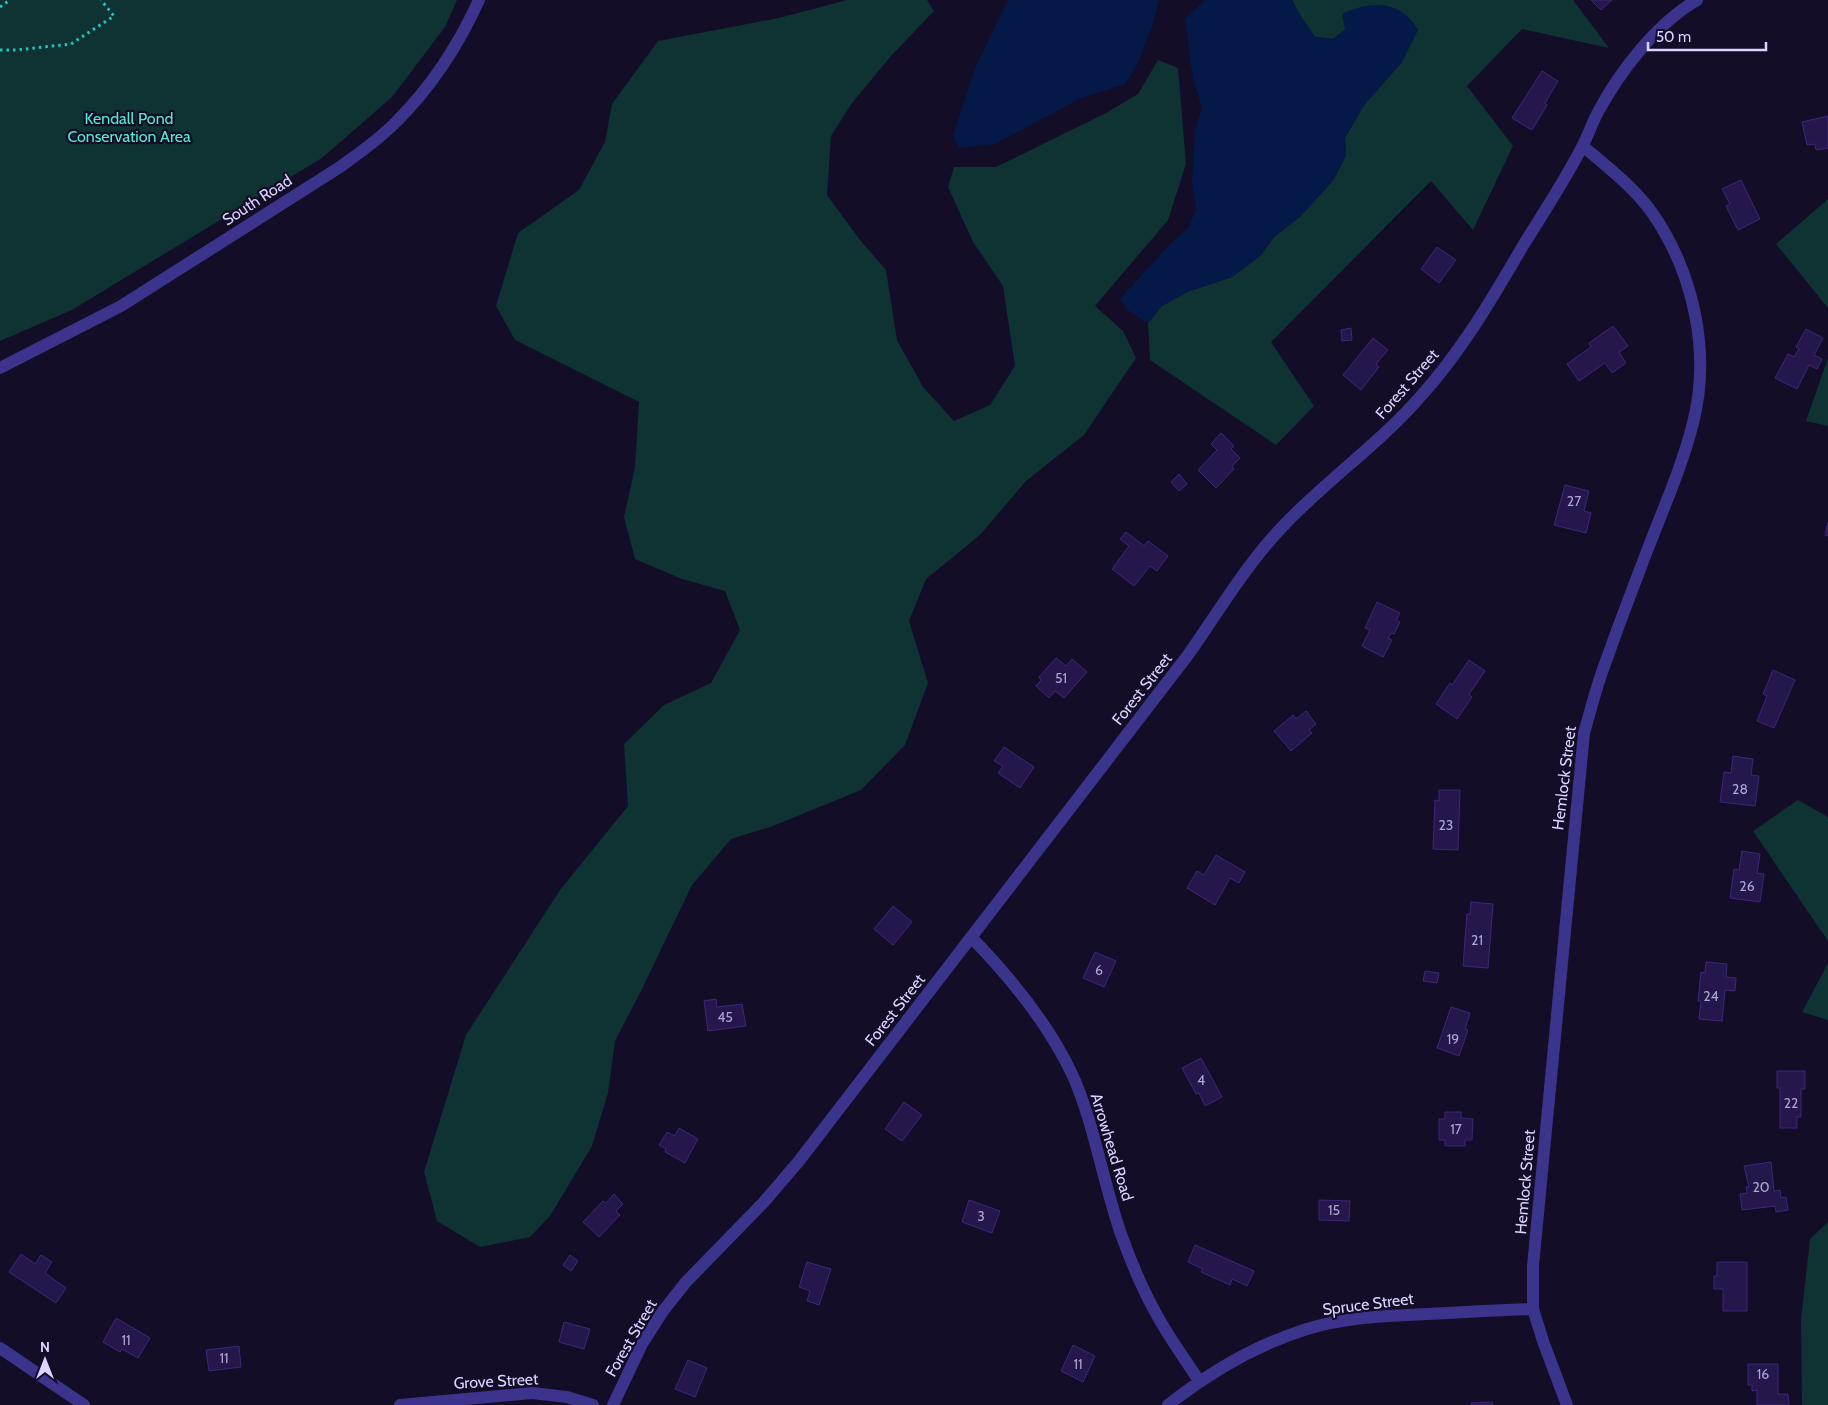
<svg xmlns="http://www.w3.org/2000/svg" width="1828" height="1405" font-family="Cabin,sans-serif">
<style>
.green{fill:#0f3232}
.water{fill:#051949}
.building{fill:#25174b;stroke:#3c2779}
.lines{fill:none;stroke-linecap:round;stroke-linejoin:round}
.path{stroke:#22c4c4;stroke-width:3;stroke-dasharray:2.5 4;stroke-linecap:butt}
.minor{stroke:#3c338c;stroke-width:12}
.labels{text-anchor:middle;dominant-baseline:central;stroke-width:4.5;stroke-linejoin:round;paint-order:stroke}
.number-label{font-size:14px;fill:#aea5d2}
.park-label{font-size:16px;fill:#53eccf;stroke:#130d28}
.street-label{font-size:16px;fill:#dbd4ff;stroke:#130d28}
</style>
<rect width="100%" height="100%" fill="#130d28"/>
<path class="green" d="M 0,0 L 457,0 L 445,27 L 392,97 L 322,158 L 72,310 L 0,341 Z
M 847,0 L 927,0 L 934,11 L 891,56 L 852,103 L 831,136 L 827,195 L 860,240 L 886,270 L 897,340 L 923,387 L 954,421 L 990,405 L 1015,366 L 1003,286 L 973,242 L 948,187 L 954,167 L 996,167 L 1106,113 L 1138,94 L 1158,60 L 1178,68 L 1186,164 L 1168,220 L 1095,306 L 1123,331 L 1136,358 L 1084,435 L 1026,481 L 980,535 L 926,579 L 909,621 L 928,683 L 905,745 L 861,790 L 773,826 L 731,839 L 692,885 L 642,989 L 615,1041 L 608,1093 L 592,1146 L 550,1216 L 530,1237 L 480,1247 L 437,1221 L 424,1172 L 466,1035 L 560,890 L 628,806 L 624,744 L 664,705 L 711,683 L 740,630 L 725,591 L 682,579 L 635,559 L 624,517 L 635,467 L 639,402 L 515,340 L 496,306 L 518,233 L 579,190 L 605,142 L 612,104 L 658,41 L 779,18 Z
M 1292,0 L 1573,0 L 1609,48 L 1522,29 L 1467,86 L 1513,146 L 1473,230 L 1431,181 L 1271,342 L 1314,406 L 1276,445 L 1150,360 L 1148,323 L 1162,306 L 1187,292 L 1232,277 L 1260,256 L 1274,237 L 1300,216 L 1346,156 L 1345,138 L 1364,105 L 1402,62 L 1346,29 L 1334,39 L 1315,37 L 1301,17 Z
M 1828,199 L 1828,308 L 1776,244 Z
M 1828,358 L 1828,426 L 1806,421 Z
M 1798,800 L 1828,817 L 1828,941 L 1753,831 Z
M 1828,963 L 1828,1020 L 1802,1012 Z
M 1828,1222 L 1828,1405 L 1802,1405 L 1801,1319 L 1810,1239 Z"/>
<path class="water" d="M 1008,0 L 1159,0 L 1152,27 L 1137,65 L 1125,84 L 1081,98 L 995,144 L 959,148 L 953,135 L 975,68 Z
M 1205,0 L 1292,0 L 1301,17 L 1315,37 L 1333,39 L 1345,29 L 1342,14 C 1370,0 1402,0 1418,30 L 1402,62 L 1364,105 L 1345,138 L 1346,156 L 1333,181 L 1300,217 L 1274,237 L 1260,256 L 1232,277 L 1187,292 L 1162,306 L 1148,323 L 1129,311 L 1120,299 L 1170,244 L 1188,228 L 1196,210 L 1192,182 L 1195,131 L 1202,107 L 1193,79 L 1185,19 Z"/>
<path class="building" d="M 1591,0 L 1612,0 L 1601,10 Z
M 1542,71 L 1558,81 L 1545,103 L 1547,105 L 1532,130 L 1512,118 Z
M 1828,116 L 1828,148 L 1816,150 L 1815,144 L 1807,145 L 1802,122 Z
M 1741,180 L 1760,219 L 1738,230 L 1726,206 L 1730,204 L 1722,189 Z
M 1437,247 L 1456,260 L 1439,283 L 1421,269 Z
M 1613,326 L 1628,346 L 1619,352 L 1626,363 L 1612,373 L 1605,363 L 1579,381 L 1567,364 L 1591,347 L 1589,343 Z
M 1351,328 L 1352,340 L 1342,341 L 1341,330 Z
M 1806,329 L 1823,338 L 1814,355 L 1822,359 L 1817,369 L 1809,365 L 1797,389 L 1775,378 L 1788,354 L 1794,357 L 1799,349 L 1796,347 Z
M 1373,338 L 1388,350 L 1376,364 L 1379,367 L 1361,390 L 1343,375 Z
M 1221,433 L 1234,446 L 1231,449 L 1240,458 L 1232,466 L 1234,469 L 1216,488 L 1198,470 L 1217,450 L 1211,444 Z
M 1179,474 L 1187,484 L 1179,491 L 1171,482 Z
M 1565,485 L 1589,491 L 1584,511 L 1591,513 L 1586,533 L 1554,525 Z
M 1828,522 L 1828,536 L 1825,535 Z
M 1126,532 L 1144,546 L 1148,541 L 1168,556 L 1157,571 L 1150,566 L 1134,586 L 1112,569 L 1129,546 L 1120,539 Z
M 1377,602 L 1400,613 L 1396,620 L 1400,622 L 1394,634 L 1391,633 L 1388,638 L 1392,640 L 1383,657 L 1362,646 L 1370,630 L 1365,628 Z
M 1056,658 L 1066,666 L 1072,659 L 1087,672 L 1064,698 L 1055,691 L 1049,698 L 1036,686 L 1041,680 L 1039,677 Z
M 1469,660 L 1485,671 L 1469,694 L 1472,697 L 1457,719 L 1436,704 L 1450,683 L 1452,685 Z
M 1773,670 L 1795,680 L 1774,728 L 1757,721 L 1767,696 L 1763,694 Z
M 1306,711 L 1316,724 L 1309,730 L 1312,733 L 1291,751 L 1274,731 L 1293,715 L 1296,719 Z
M 1004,747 L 1034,767 L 1020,788 L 998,773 L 1003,766 L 994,761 Z
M 1733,756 L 1753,759 L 1751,775 L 1759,776 L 1755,806 L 1720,802 L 1724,772 L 1731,773 Z
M 1439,790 L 1460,790 L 1458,850 L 1433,849 L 1435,800 L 1439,801 Z
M 1742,851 L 1760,854 L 1757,873 L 1764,874 L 1760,902 L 1730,898 L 1734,869 L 1739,870 Z
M 1216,855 L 1245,872 L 1239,883 L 1230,878 L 1215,905 L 1187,888 L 1197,871 L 1204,875 Z
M 1471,902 L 1493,904 L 1488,968 L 1463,966 L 1467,914 L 1470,914 Z
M 893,906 L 912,922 L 893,945 L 874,929 Z
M 1095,952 L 1116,961 L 1104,987 L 1083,978 Z
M 1706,962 L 1727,964 L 1726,977 L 1736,978 L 1735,991 L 1725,990 L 1722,1021 L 1699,1019 L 1701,1001 L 1698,1001 L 1701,972 L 1705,973 Z
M 1425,971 L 1439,973 L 1437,983 L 1423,981 Z
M 716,999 L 717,1007 L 742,1004 L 746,1026 L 708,1031 L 704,1001 Z
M 1451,1007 L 1470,1013 L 1465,1029 L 1468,1030 L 1459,1056 L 1437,1048 Z
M 1201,1058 L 1222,1097 L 1205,1106 L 1199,1093 L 1196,1094 L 1182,1068 Z
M 1777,1071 L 1805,1071 L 1805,1089 L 1801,1089 L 1801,1117 L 1797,1117 L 1797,1128 L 1780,1128 L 1780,1088 L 1777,1088 Z
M 904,1102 L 922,1115 L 902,1141 L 885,1129 Z
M 1445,1112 L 1461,1112 L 1461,1118 L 1473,1119 L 1472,1140 L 1465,1140 L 1465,1146 L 1445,1146 L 1445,1140 L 1439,1140 L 1439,1119 L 1445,1119 Z
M 679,1128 L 698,1139 L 685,1163 L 665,1152 L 666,1149 L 659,1145 L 667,1132 L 675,1136 Z
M 1771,1162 L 1774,1191 L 1780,1190 L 1781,1198 L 1786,1197 L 1788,1210 L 1776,1212 L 1775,1206 L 1742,1210 L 1740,1194 L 1747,1193 L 1746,1187 L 1749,1187 L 1744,1166 Z
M 614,1194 L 623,1204 L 616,1211 L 620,1215 L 599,1237 L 583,1222 L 603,1201 L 606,1203 Z
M 969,1200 L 1000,1211 L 992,1233 L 962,1222 Z
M 1319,1200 L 1350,1201 L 1349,1221 L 1319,1220 Z
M 1195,1245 L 1254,1271 L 1247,1286 L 1232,1279 L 1230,1285 L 1201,1272 L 1203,1269 L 1188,1262 Z
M 21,1254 L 35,1264 L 41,1255 L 52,1262 L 45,1273 L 66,1288 L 56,1303 L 9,1272 Z
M 570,1255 L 578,1261 L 571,1271 L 563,1265 Z
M 807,1262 L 831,1269 L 819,1305 L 807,1301 L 810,1291 L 799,1287 Z
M 1717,1262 L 1747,1262 L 1747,1311 L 1723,1311 L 1723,1289 L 1714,1289 L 1714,1276 L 1717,1276 Z
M 116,1318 L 150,1338 L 138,1358 L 122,1349 L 120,1352 L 103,1342 Z
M 564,1322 L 590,1329 L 584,1349 L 559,1342 Z
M 1073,1345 L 1095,1356 L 1083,1382 L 1061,1371 Z
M 239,1346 L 241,1367 L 209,1371 L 206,1350 Z
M 688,1360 L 707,1368 L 695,1397 L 675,1389 Z
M 1748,1364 L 1778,1364 L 1778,1394 L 1788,1394 L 1789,1405 L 1757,1405 L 1757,1390 L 1752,1391 L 1752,1385 L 1748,1385 Z
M 1492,1402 L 1493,1405 L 1471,1405 L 1471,1403 Z"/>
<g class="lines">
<path class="path" d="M 0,7 L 10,0
M 0,50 L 16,50 L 71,44 L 114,16 L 101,0"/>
<path class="minor" d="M 0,368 L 121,306 L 340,167 C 359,153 380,139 397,121 C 431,87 459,44 479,0
M 971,937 C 1010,977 1048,1023 1072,1074 C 1094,1122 1103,1183 1121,1234 C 1131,1262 1143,1291 1158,1317 C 1170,1339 1185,1359 1199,1381
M 0,1348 L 84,1405
M 400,1405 L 532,1393 L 567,1397 L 593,1405
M 613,1405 L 642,1344 L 663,1311 L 686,1282 L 763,1203 L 799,1161 L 1188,655 C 1219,611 1247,563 1285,524 C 1328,479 1379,444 1420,397 C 1462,351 1493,297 1524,244 C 1544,212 1565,180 1582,147 C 1588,136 1592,123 1598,112 C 1620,71 1657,23 1697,0
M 1168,1405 C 1210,1372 1255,1345 1307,1329 C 1346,1317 1386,1316 1427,1314 C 1462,1312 1498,1310 1533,1309
M 1567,1405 L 1543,1341 L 1533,1309 L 1533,1266 L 1584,733 C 1591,709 1597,684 1606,661 C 1619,624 1633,588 1647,551 C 1663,509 1682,467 1693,423 C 1711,353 1694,274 1653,214 C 1635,188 1607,167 1583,146"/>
</g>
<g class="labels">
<g class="number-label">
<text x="1574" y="501">27</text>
<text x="1061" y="678">51</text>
<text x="1740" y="789">28</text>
<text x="1446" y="825">23</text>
<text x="1747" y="886">26</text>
<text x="1477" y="940">21</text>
<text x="1099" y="970">6</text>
<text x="1711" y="996">24</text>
<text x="725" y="1017">45</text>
<text x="1453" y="1039">19</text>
<text x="1201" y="1080">4</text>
<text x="1791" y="1103">22</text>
<text x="1456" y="1129">17</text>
<text x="1761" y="1187">20</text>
<text x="1334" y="1210">15</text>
<text x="981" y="1216">3</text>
<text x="126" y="1340">11</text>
<text x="224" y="1358">11</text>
<text x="1078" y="1364">11</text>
<text x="1763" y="1374">16</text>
</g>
<g class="park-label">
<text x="129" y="118">Kendall Pond<tspan x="129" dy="18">Conservation Area</tspan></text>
</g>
<g class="street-label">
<text transform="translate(257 200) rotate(-33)">South Road</text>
<text transform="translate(1407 384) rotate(-49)">Forest Street</text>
<text transform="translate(1142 689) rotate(-52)">Forest Street</text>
<text transform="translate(1564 778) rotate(-83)">Hemlock Street</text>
<text transform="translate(895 1010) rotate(-52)">Forest Street</text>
<text transform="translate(1112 1147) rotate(73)">Arrowhead Road</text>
<text transform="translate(1525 1182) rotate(-85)">Hemlock Street</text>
<text transform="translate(1368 1304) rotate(-7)">Spruce Street</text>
<text transform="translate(631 1338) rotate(-60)">Forest Street</text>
<text transform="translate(496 1381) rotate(-3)">Grove Street</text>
</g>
</g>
<g transform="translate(45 1360)" stroke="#130d28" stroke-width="4" paint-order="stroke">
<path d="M0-4L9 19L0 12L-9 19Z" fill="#dbd4ff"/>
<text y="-8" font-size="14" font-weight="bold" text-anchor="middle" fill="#dbd4ff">N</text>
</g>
<path d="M1648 42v8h118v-8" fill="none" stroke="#dbd4ff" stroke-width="2.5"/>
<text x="1656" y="42" font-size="15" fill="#dbd4ff" stroke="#130d28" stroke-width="4" paint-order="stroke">50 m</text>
</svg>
